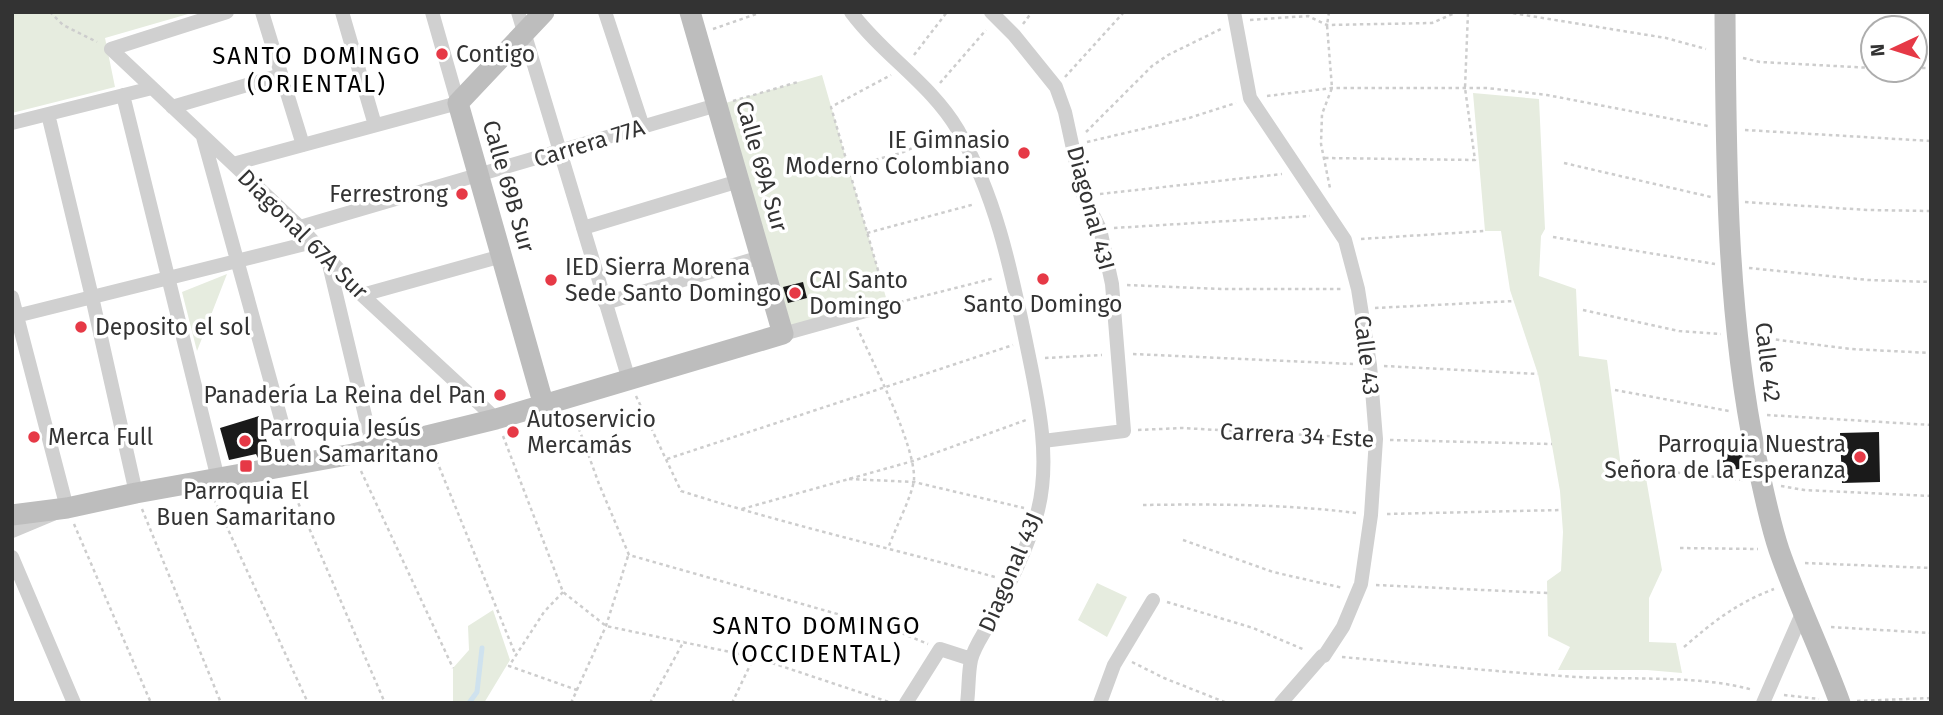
<svg xmlns="http://www.w3.org/2000/svg" width="1943" height="715" font-family="'Fira Sans',sans-serif">
<style>
.green{fill:#e6ecdf}
.lines{fill:none;stroke-linecap:round;stroke-linejoin:round}
.stream{stroke:#cfe2ee;stroke-width:5}
.building{fill:#1a1a1a}
.path{stroke:#cdcdcd;stroke-width:2.5;stroke-dasharray:3.5 3.5;stroke-linecap:butt}
.street{stroke:#d0d0d0;stroke-width:14}
.secondary{stroke:#bdbdbd;stroke-width:21}
.poi-dot{fill:#e63946;stroke:#fff;stroke-width:2.5}
.labels{text-anchor:middle;dominant-baseline:central;stroke-width:7;stroke-linejoin:round;paint-order:stroke}
.poi-label{font-size:23px;fill:#333;stroke:#fff;text-anchor:start}
.street-label{font-size:23px;fill:#333;stroke:#fff}
.neighbourhood-label{font-size:24px;letter-spacing:2px;fill:#000;stroke:#fff}
</style>
<rect width="100%" height="100%" fill="#fff"/>
<path class="green" d="M 12,12 L 195,12 L 105,38 L 115,87 L 12,113 Z
M 822,75 L 887,301 L 787,330 L 722,104 Z
M 1473,93 L 1539,99 L 1545,229 L 1541,236 L 1539,276 L 1576,289 L 1579,356 L 1607,360 L 1622,475 L 1646,478 L 1662,570 L 1649,598 L 1649,642 L 1676,643 L 1682,673 L 1647,670 L 1558,670 L 1570,647 L 1548,636 L 1547,581 L 1561,571 L 1563,532 L 1560,491 L 1550,434 L 1538,374 L 1510,290 L 1501,231 L 1485,231 Z
M 227,274 L 197,351 L 182,292 Z
M 1097,583 L 1127,597 L 1107,637 L 1078,620 Z
M 493,610 L 510,660 L 484,703 L 453,703 L 453,668 L 469,650 L 468,626 Z"/>
<g class="lines">
<path class="stream" d="M 469,703 L 477,692 L 482,648"/>
</g>
<path class="building" d="M 803,282 L 807,298 L 788,303 L 783,287 Z
M 259,416 L 271,455 L 258,458 L 256,454 L 229,460 L 220,428 Z
M 1879,432 L 1880,482 L 1842,483 L 1840,433 Z
M 1715,440 L 1740,445 L 1745,468 L 1725,471 Z"/>
<g class="lines">
<path class="path" d="M 50,12 L 63,25 L 97,42
M 1329,12 L 1327,25 L 1332,88 L 1322,114 L 1321,144 L 1330,188
M 1506,12 L 1666,38 L 1706,49
M 1250,20 L 1308,16 L 1327,25 L 1432,23 L 1457,12
M 1023,24 L 1032,12
M 713,29 L 762,12
M 914,55 L 947,12
M 1743,58 L 1760,62 L 1873,68
M 1915,68 L 1931,68
M 1065,77 L 1124,12
M 940,83 L 986,30
M 1267,96 L 1332,88 L 1487,88 L 1547,95 L 1708,126
M 733,101 L 798,82
M 1745,130 L 1931,141
M 1086,132 L 1152,66 L 1168,55 L 1221,29
M 1087,142 L 1189,118 L 1236,103
M 1325,158 L 1475,160 L 1465,88 L 1468,12
M 1564,163 L 1711,197
M 848,167 L 901,153 L 944,134
M 1100,194 L 1282,174
M 1745,202 L 1867,210 L 1931,211
M 1114,228 L 1310,216
M 867,233 L 975,204
M 1553,237 L 1715,264
M 1361,239 L 1485,231
M 1749,268 L 1868,280 L 1931,282
M 1127,285 L 1221,289 L 1341,289
M 884,291 L 831,107 L 891,75
M 900,302 L 995,278
M 1375,308 L 1514,301
M 1583,310 L 1679,331 L 1721,334
M 857,327 C 872,361 916,446 914,480 C 912,496 895,529 889,546
M 1755,337 L 1851,349 L 1931,353
M 1133,354 L 1353,364
M 1045,358 L 1102,355
M 1384,366 L 1538,374
M 1615,390 L 1729,411
M 636,396 L 681,491 C 784,524 890,548 995,577
M 574,415 L 599,484 L 629,555 L 894,630 L 928,644
M 1767,415 L 1931,425
M 1138,430 L 1182,428 L 1362,438
M 503,436 L 563,592 L 606,626 L 754,657 L 892,703
M 1390,440 L 1552,444
M 434,454 L 516,656
M 667,459 L 1013,345
M 1628,467 L 1743,480
M 361,471 L 453,668
M 849,479 L 914,482 L 1024,508
M 290,484 L 385,703
M 1781,486 L 1804,490 L 1931,496
M 214,499 L 308,703
M 1143,505 C 1214,504 1285,504 1356,513
M 142,509 L 221,703
M 742,509 L 913,461 L 1026,420
M 1387,514 L 1561,510
M 74,524 L 151,703
M 1183,540 L 1273,572 L 1343,588
M 1680,548 L 1758,549
M 1805,563 L 1931,568
M 1376,585 L 1548,593
M 563,592 L 544,612 L 509,666 L 577,690
M 1167,602 L 1253,628 L 1305,650
M 1831,627 L 1931,633
M 1684,647 C 1714,621 1737,603 1774,589
M 1342,657 C 1420,664 1499,672 1577,677 C 1632,680 1701,675 1753,690
M 1132,662 L 1164,678 L 1227,703
M 1784,695 L 1819,699
M 1857,701 L 1931,698
M 571,703 L 606,626 L 628,556
M 650,703 L 684,641
M 732,703 L 754,657"/>
<path class="street" d="M 227,12 L 111,49 L 300,227 L 362,295 L 496,419
M 262,12 L 303,145
M 342,12 L 375,125
M 518,12 L 629,380
M 605,12 L 643,127
M 851,12 C 883,55 931,84 958,130 C 995,195 1010,265 1025,337 C 1036,392 1052,454 1038,510 C 1029,546 1009,585 992,618 C 986,631 974,646 971,660 C 968,674 969,689 967,703
M 991,12 L 1014,35 L 1056,87 L 1065,112 L 1083,195 L 1100,229 L 1112,284 L 1124,431 L 1043,441
M 1234,12 L 1250,98 L 1345,240 L 1358,289 L 1370,365 L 1376,439 L 1371,515 L 1361,584 L 1343,627 L 1324,656 L 1322,656 L 1281,703
M 123,95 L 218,479
M 172,107 L 281,75
M 48,114 L 92,297 L 136,493
M 12,123 L 152,88
M 203,137 L 294,466
M 233,164 L 458,103 L 432,12
M 300,227 L 717,105
M 583,228 L 739,181
M 327,256 L 373,449
M 362,295 L 502,256
M 12,297 L 67,508 L 12,531
M 605,303 L 761,257
M 12,317 L 313,242
M 783,334 L 887,305
M 12,557 L 74,703
M 906,703 L 940,649 L 971,659
M 1100,703 L 1114,665 L 1153,600
M 1763,703 L 1804,609"/>
<path class="secondary" d="M 1725,12 C 1726,160 1726,311 1756,457 C 1763,488 1769,520 1779,550 C 1797,602 1821,651 1840,703
M 544,406 L 458,103 L 544,12
M 12,515 L 67,508 L 136,493 L 353,454 L 496,419 L 783,334 L 690,12"/>
</g>
<g class="poi-dot">
<circle cx="442" cy="54" r="7"/>
<circle cx="1024" cy="153" r="7"/>
<circle cx="462" cy="194" r="7"/>
<circle cx="1043" cy="279" r="7"/>
<circle cx="551" cy="280" r="7"/>
<circle cx="795" cy="293" r="7"/>
<circle cx="81" cy="327" r="7"/>
<circle cx="500" cy="395" r="7"/>
<circle cx="513" cy="432" r="7"/>
<circle cx="34" cy="437" r="7"/>
<circle cx="245" cy="441" r="7"/>
<circle cx="1860" cy="457" r="7"/>
<rect x="239" y="459" width="14" height="14" rx="3.5"/>
</g>
<g class="labels">
<g class="poi-label">
<text x="456" y="54">Contigo</text>
<text x="1010" y="140" text-anchor="end">IE Gimnasio<tspan x="1010" dy="26">Moderno Colombiano</tspan></text>
<text x="448" y="194" text-anchor="end">Ferrestrong</text>
<text x="565" y="267">IED Sierra Morena<tspan x="565" dy="26">Sede Santo Domingo</tspan></text>
<text x="809" y="280">CAI Santo<tspan x="809" dy="26">Domingo</tspan></text>
<text x="1043" y="304" text-anchor="middle">Santo Domingo</text>
<text x="95" y="327">Deposito el sol</text>
<text x="486" y="395" text-anchor="end">Panadería La Reina del Pan</text>
<text x="527" y="419">Autoservicio<tspan x="527" dy="26">Mercamás</tspan></text>
<text x="259" y="428">Parroquia Jesús<tspan x="259" dy="26">Buen Samaritano</tspan></text>
<text x="48" y="437">Merca Full</text>
<text x="1846" y="444" text-anchor="end">Parroquia Nuestra<tspan x="1846" dy="26">Señora de la Esperanza</tspan></text>
<text x="246" y="491" text-anchor="middle">Parroquia El<tspan x="246" dy="26">Buen Samaritano</tspan></text>
</g>
<g class="street-label">
<text transform="translate(589 143) rotate(-17)">Carrera 77A</text>
<text transform="translate(762 166) rotate(74)">Calle 69A Sur</text>
<text transform="translate(509 186) rotate(74)">Calle 69B Sur</text>
<text transform="translate(1091 208) rotate(75)">Diagonal 43I</text>
<text transform="translate(303 234) rotate(45)">Diagonal 67A Sur</text>
<text transform="translate(1367 355) rotate(83)">Calle 43</text>
<text transform="translate(1768 362) rotate(83)">Calle 42</text>
<text transform="translate(1297 435) rotate(3)">Carrera 34 Este</text>
<text transform="translate(1010 572) rotate(-67)">Diagonal 43J</text>
</g>
<g class="neighbourhood-label">
<text x="317" y="56">SANTO DOMINGO<tspan x="317" dy="28">(ORIENTAL)</tspan></text>
<text x="817" y="626">SANTO DOMINGO<tspan x="817" dy="28">(OCCIDENTAL)</tspan></text>
</g>
</g>
<rect width="1943" height="715" fill="none" stroke="#333333" stroke-width="28"/>
<g transform="translate(1894 49) rotate(266)"><circle r="33" fill="#ffffff" stroke="#adadad" stroke-width="2"/>
<path d="M0-5L12 26L0 18L-12 26Z" fill="#e63946"/>
<text y="-10" font-size="19" font-weight="bold" text-anchor="middle" fill="#333333">N</text>
</g>
</svg>
